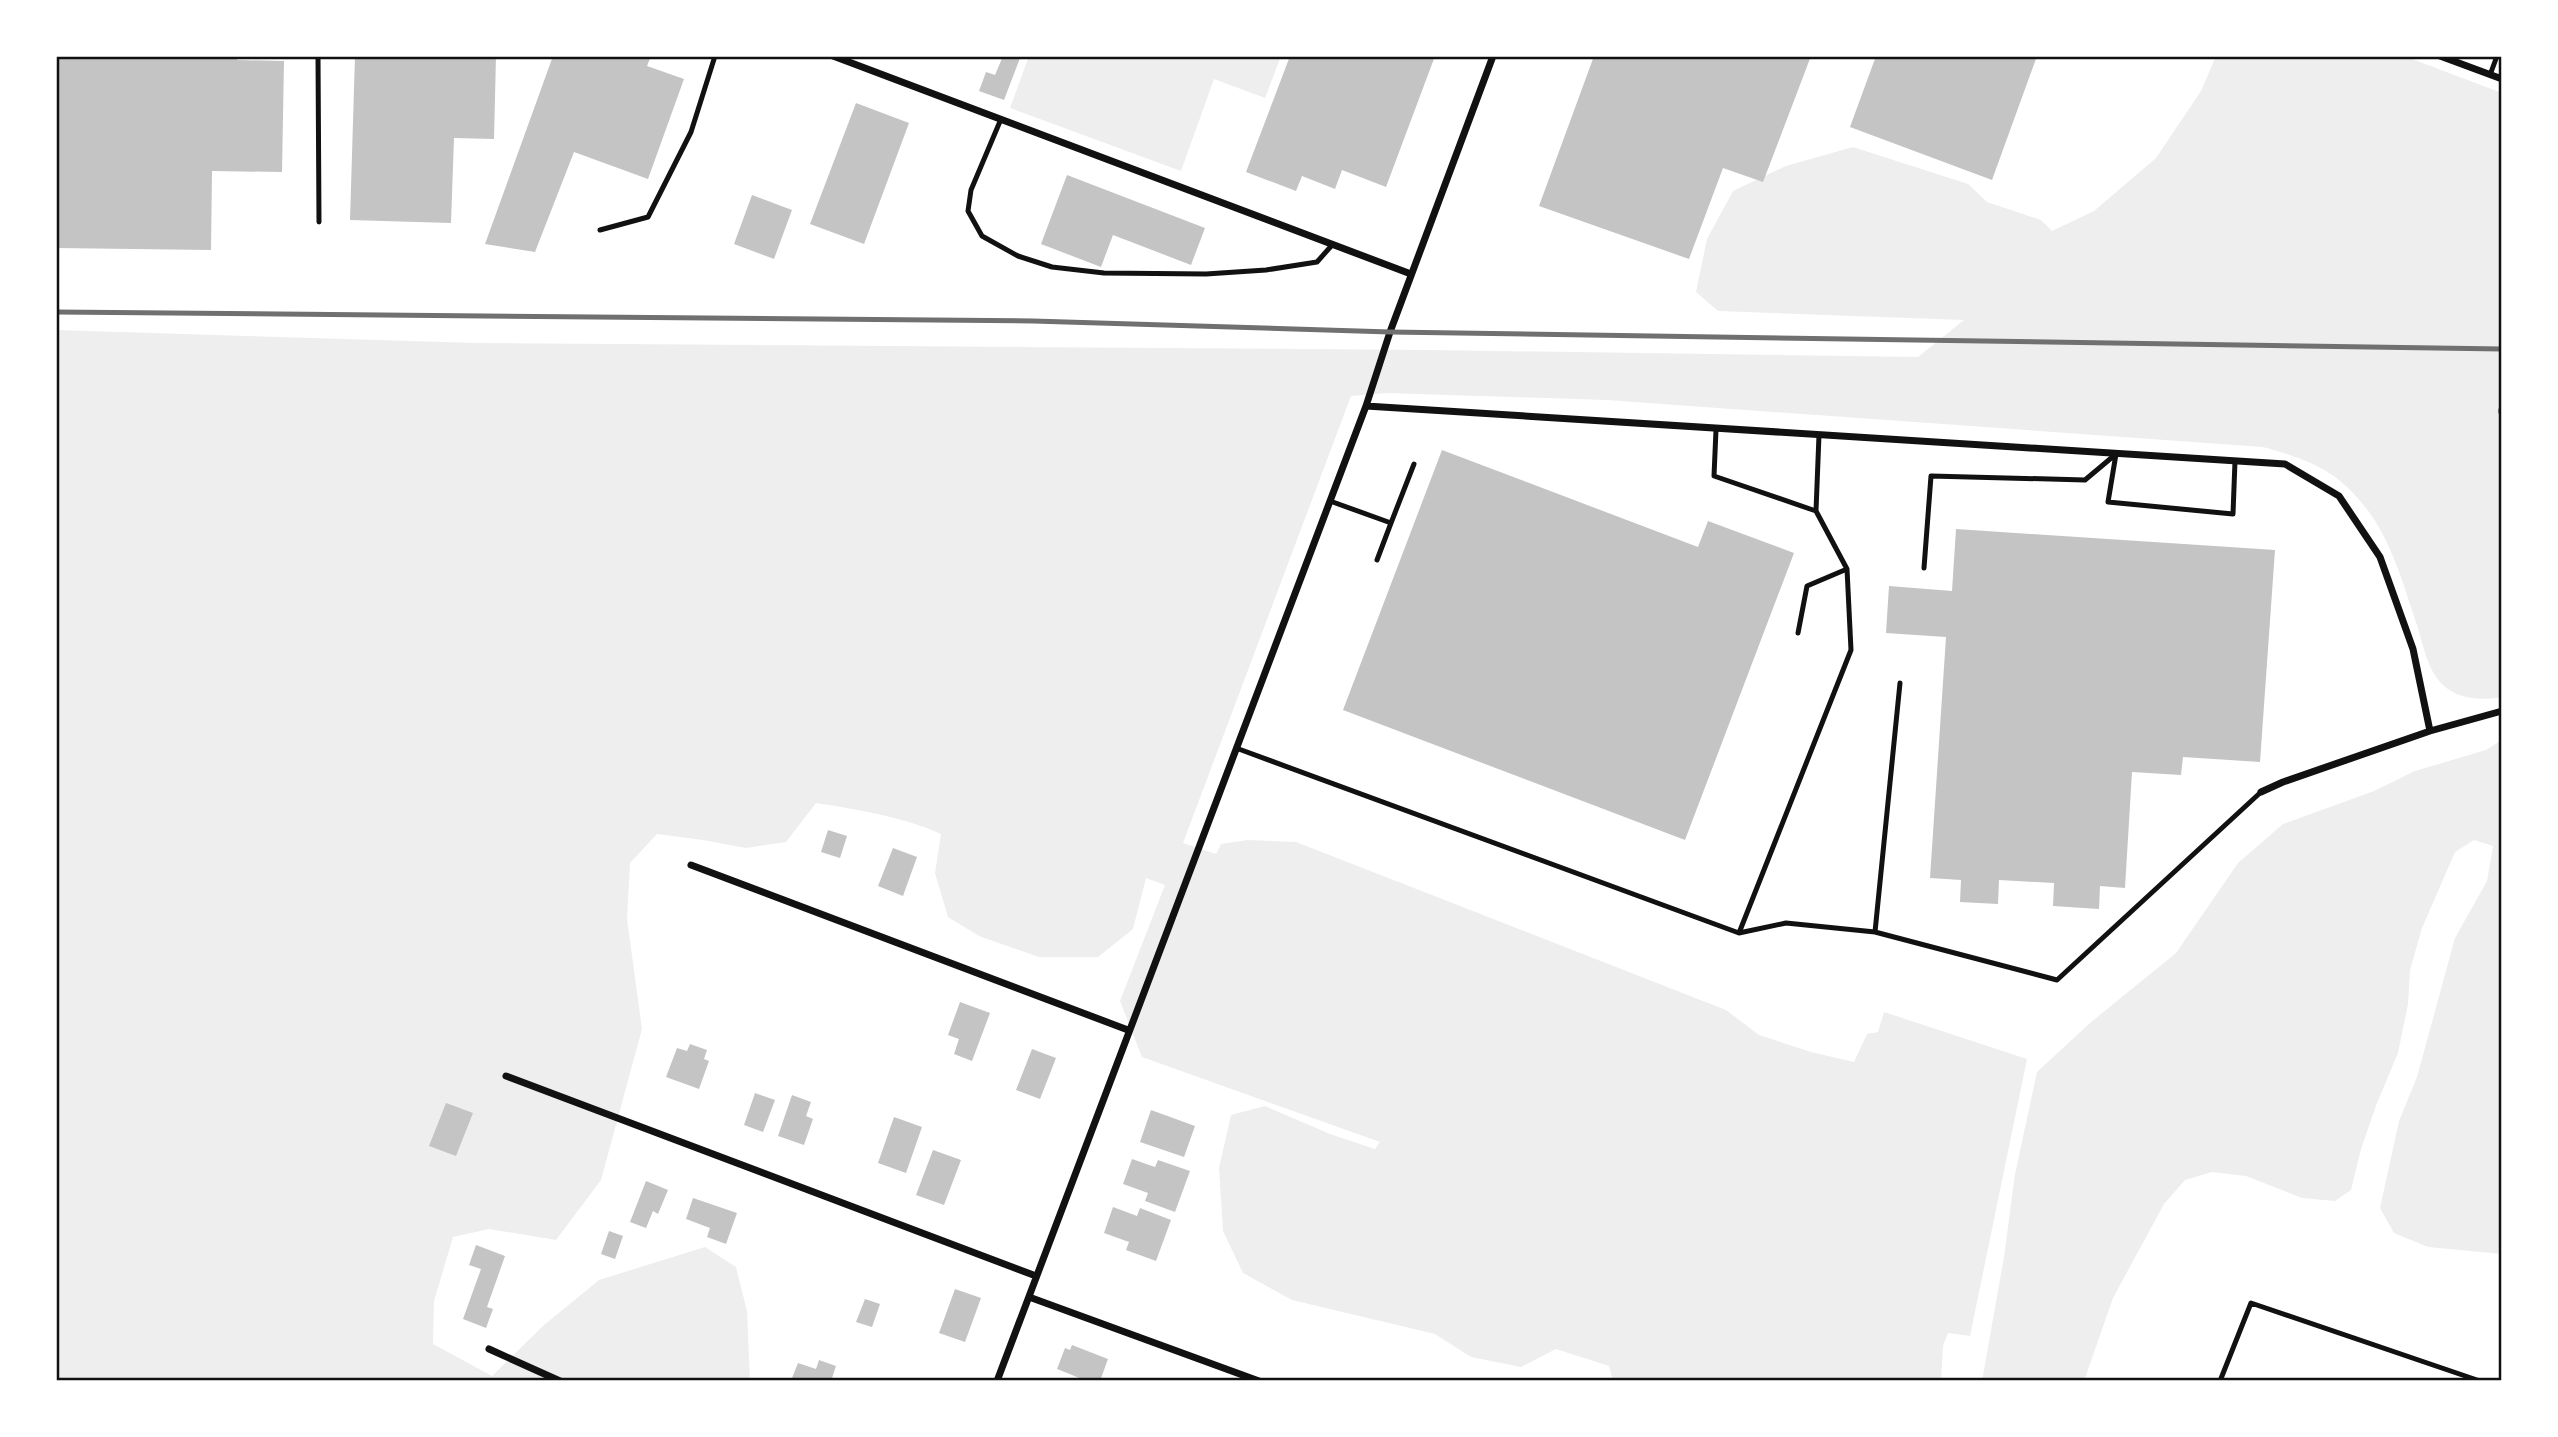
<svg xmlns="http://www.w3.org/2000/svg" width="2558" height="1437" font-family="Quicksand,sans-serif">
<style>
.green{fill:#eee}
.building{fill:#c4c4c4}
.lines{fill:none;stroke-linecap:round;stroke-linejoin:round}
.service{stroke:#111;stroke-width:5}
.minor{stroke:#111;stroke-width:7}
.rail{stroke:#707070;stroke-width:5}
.neatline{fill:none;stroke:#111;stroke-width:2.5}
</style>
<rect width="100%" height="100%" fill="#fff"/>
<path class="green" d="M 1029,56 L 1281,56 L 1265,98 L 1214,79 L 1181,171 L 1010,108 Z
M 2216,56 L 2404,56 L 2502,93 L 2502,697 C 2483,701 2456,699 2442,684 C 2427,669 2423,644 2417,625 C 2404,587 2393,545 2369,512 C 2339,471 2310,460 2263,447 L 1607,400 L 1388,393 L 1351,396 L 1183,843 L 1216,854 L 1221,844 L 1248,840 L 1296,842 L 1726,1010 L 1759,1035 L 1811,1052 L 1854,1062 L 1867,1034 L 1878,1032 L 1884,1012 L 2027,1059 L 1970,1336 L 1948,1333 L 1943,1346 L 1941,1381 L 1613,1381 L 1609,1366 L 1556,1349 L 1521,1367 L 1471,1357 L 1435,1334 L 1292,1300 L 1243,1273 L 1223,1231 L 1219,1168 L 1231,1115 L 1265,1106 L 1330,1134 L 1375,1149 L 1380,1142 L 1142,1057 L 1120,1001 L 1165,885 L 1146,878 L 1133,929 L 1098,957 L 1039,957 L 979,936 L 948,917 L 935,873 L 941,834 C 901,816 859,810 816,803 L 786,842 L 746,848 L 703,840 L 657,834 L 630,863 L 627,919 L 642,1029 L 601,1180 L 556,1240 L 489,1229 L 453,1237 L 434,1301 L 433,1344 L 492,1376 L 544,1325 L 599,1280 L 705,1247 L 736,1267 L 747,1311 L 750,1381 L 56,1381 L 56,330 L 476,343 L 1429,350 L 1918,357 L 1964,320 L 1718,311 L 1696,292 L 1707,239 L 1733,191 L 1786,166 L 1853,147 L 1968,184 L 1987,202 L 2041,220 L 2052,231 L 2094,211 L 2156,158 L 2201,91 Z
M 2502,740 L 2502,1254 L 2428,1247 L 2394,1233 L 2380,1208 L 2399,1121 L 2417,1077 L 2455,938 L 2487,881 L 2493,846 L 2474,840 L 2455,852 L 2422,928 L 2410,970 L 2408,1004 L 2398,1053 L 2377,1103 L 2361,1149 L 2351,1190 L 2335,1201 L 2302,1198 L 2246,1176 L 2212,1172 L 2185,1180 L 2164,1204 L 2113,1298 L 2084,1381 L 1982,1381 L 2004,1257 L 2015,1174 L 2037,1072 L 2090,1023 L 2176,953 L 2238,863 L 2283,824 L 2374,791 L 2415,771 L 2486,750 Z"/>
<path class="building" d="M 56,56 L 237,56 L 237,60 L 284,61 L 282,172 L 212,171 L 211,250 L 56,248 Z
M 355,56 L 496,56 L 494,139 L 454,138 L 451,223 L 350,220 Z
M 553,56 L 651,56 L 647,66 L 684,79 L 648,179 L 574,152 L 535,252 L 485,244 Z
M 1003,56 L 1020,58 L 1004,100 L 979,91 L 986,72 L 995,75 Z
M 1290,56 L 1435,56 L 1386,187 L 1342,170 L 1335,189 L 1302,176 L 1296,191 L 1246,172 Z
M 1594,56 L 1811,56 L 1763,182 L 1723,168 L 1689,259 L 1539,206 Z
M 1876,56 L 2037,56 L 1992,180 L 1850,127 Z
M 856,103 L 909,123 L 864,244 L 810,224 Z
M 1067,175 L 1205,228 L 1191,265 L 1113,235 L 1101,267 L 1041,244 Z
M 752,195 L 792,210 L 774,259 L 734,244 Z
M 1442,450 L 1698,547 L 1708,521 L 1794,553 L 1685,840 L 1343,710 Z
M 1956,529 L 2275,550 L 2260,762 L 2183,757 L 2181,775 L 2132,772 L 2125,888 L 2100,886 L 2099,909 L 2053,906 L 2054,883 L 1999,880 L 1998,904 L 1960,902 L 1961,880 L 1930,878 L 1946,637 L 1886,633 L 1889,586 L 1952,591 Z
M 828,830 L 847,836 L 840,858 L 821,852 Z
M 893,848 L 917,857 L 903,896 L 878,886 Z
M 960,1002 L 990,1013 L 972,1061 L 954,1054 L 959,1039 L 948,1035 Z
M 690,1044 L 707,1050 L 704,1059 L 709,1061 L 699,1089 L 666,1077 L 677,1048 L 687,1051 Z
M 1032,1049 L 1056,1058 L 1040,1099 L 1016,1090 Z
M 755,1093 L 775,1100 L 763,1132 L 744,1125 Z
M 792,1095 L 811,1102 L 806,1116 L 813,1119 L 804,1145 L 778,1136 Z
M 446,1103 L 473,1113 L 456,1156 L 429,1146 Z
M 1151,1110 L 1195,1126 L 1184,1157 L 1140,1142 Z
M 894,1117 L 922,1127 L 906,1173 L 878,1163 Z
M 933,1150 L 961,1160 L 944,1205 L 916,1195 Z
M 1132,1159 L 1155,1167 L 1158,1160 L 1190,1171 L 1175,1212 L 1145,1201 L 1148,1193 L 1123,1184 Z
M 646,1181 L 668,1190 L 658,1214 L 653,1211 L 646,1228 L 630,1222 Z
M 693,1198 L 737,1213 L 726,1244 L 707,1237 L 710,1228 L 686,1219 Z
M 1113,1207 L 1137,1216 L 1140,1208 L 1171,1220 L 1156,1261 L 1126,1250 L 1129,1242 L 1104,1233 Z
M 609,1231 L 623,1236 L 615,1259 L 601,1254 Z
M 476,1245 L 505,1256 L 487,1307 L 493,1309 L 486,1328 L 463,1319 L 481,1269 L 469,1265 Z
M 955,1289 L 981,1298 L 965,1342 L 939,1333 Z
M 865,1299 L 880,1304 L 872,1327 L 856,1322 Z
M 1072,1345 L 1108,1359 L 1100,1381 L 1087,1381 L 1057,1369 L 1065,1348 L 1070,1350 Z
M 819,1360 L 836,1366 L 831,1381 L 801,1381 L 792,1378 L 798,1363 L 816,1369 Z"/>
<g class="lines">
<path class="service" d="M 318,56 L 319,222
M 2490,75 L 2497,56
M 1001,119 L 971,190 L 968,211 L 982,236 L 1018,256 L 1052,267 L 1104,273 L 1206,274 L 1266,270 L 1317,262 L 1333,244
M 600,230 L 648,217 L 691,132 L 715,56
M 1716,430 L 1714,476 L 1816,511
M 2116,454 L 2108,502 L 2233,514 L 2235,461
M 1330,501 L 1391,523 L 1377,560
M 1391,523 L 1414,464
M 1924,568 L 1931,476 L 2085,480 L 2116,454
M 1798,633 L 1807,586 L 1847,569
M 1900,683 L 1875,932 L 2057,980 L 2261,792
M 1236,748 L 1739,933 L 1851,650 L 1847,569 L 1816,511 L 1819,435
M 1739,933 L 1786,923 L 1875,932
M 2220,1381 L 2251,1303 L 2480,1381"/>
<path class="minor" d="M 833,56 L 1411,274
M 2440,56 L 2502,79
M 1366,406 L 2285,464 L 2339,496 L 2380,557 L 2413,649 L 2430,731 L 2502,711
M 2502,410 L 2502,412
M 2261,792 L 2283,782 L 2430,731
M 691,865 L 1128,1030
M 506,1076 L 1036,1276
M 1029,1297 L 1259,1381
M 489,1349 L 560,1381
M 997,1381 L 1366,406 L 1390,332 L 1493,56"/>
<path class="rail" d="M 56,312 L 1033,321 L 1390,332 L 2502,349"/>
</g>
<rect width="2558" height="1437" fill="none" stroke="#ffffff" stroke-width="116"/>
<rect x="58" y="58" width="2442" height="1321" class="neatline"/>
</svg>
